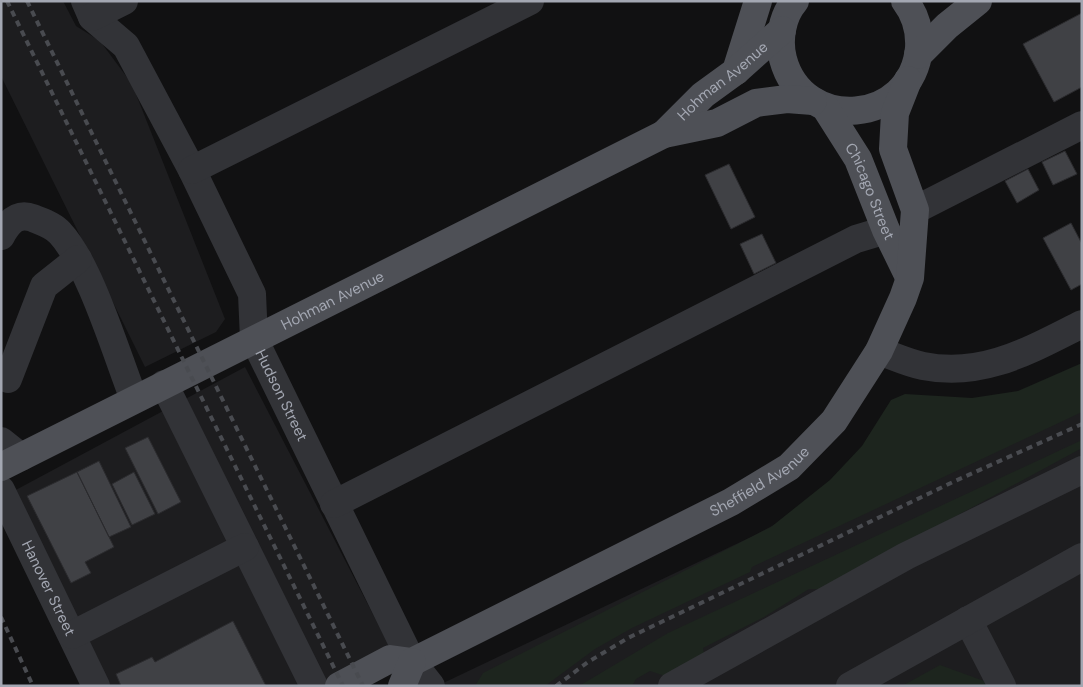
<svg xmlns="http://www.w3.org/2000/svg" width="1083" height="687" font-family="'DM Sans',sans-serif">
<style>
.built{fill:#1d1d1f}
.green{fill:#1d251e}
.building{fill:#404145;stroke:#2b2b2e}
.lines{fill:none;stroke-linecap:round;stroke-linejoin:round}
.minor{stroke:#323337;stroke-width:28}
.major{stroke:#4e5056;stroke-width:28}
.rail{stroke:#494b50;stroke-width:4;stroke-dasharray:6 5;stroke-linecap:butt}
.labels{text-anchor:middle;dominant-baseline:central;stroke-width:4;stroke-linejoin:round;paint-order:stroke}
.street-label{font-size:15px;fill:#a3a7b2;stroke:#0c0c0d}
</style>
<rect width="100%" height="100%" fill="#111112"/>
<path class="built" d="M 1,1 L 63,1 L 76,26 L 100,41 L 132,84 L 225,319 L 216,332 L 145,367 L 1,76 Z
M 1082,364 L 1082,686 L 437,686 L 751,537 Z
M 245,367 L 392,651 L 325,686 L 109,686 L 12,492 Z"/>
<path class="green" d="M 1082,363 L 1082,412 L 752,567 L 750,572 L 632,628 L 595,649 L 545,686 L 475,686 L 483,673 L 771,527 L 830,480 L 862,446 L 891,400 L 905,394 L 972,398 L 1018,391 Z
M 1082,440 L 1082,448 L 821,589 L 809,589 L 764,617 L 703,648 L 704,654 L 665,676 L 650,671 L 636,679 L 632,686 L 579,686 L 668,633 Z
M 940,665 L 984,681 L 986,686 L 902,686 Z"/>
<path class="building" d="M 1082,13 L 1082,87 L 1054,102 L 1023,44 Z
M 1065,151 L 1077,174 L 1053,185 L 1042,162 Z
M 729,164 L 755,217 L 731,229 L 705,175 Z
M 1028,169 L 1039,190 L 1017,203 L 1005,181 Z
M 1071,223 L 1082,244 L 1082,284 L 1071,290 L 1043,238 Z
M 762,234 L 776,263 L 754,274 L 740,244 Z
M 148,437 L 181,502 L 158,514 L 125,448 Z
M 99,461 L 131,527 L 109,537 L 77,472 Z
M 77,472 L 114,547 L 85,562 L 91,573 L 71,583 L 27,496 Z
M 134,472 L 155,514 L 132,525 L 112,484 Z
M 233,621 L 266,686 L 121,686 L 116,674 L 152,657 L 155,662 Z"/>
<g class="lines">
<g class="minor">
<path id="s1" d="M 85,1 L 92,17 L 126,46 L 192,170 L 252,294 L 254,339 L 412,662 L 431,686"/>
<path d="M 92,17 L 124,1"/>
<path d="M 192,170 L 530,1"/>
<path d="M 915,210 L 1082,125"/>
<path d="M 1,236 C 8,223 17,212 33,218 C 42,222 53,225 60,233 C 90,265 117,356 134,399"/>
<path d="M 879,351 C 893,356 908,363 923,366 C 983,378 1030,350 1082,324"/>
<path d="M 8,379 L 44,286 L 78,259"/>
<path d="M 164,384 L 314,686"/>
<path d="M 1,441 L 21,457"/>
<path id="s2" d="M 1,490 L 96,686"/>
<path d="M 334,504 L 856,239 L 886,230"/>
<path d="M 968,620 L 1002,686"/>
<path d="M 72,635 L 245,547"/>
<path d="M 672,686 L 906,556 L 1082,470"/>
<path d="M 850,686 L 1082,557"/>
</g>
<g class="major">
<path d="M 795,1 C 782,16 778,40 783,59 C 803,134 912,125 919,48 C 920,31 915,14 905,1"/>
<path d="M 918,55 L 947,26 L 978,1"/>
<path d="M 736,71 L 758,1"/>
<path id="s3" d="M 825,107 L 858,159 L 886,230 L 909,277"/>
<path id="s4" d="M 664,134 L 703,95 L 736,71 L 782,30"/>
<path id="s5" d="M 1,467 L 664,134 L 717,123 L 756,103 L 787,99 L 813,101"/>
<path id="s6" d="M 339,686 L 390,659 L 412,662 L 731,502 L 789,467 L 834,421 L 879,351 L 903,298 L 910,278 L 915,210 L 893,149 L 895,113 L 908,80"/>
<path d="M 402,686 L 412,662"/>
</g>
<path class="rail" d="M 7,1 L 343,686
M 27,1 L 363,686
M 1,617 L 33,686
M 556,686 L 588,662 L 628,638 L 955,481 L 1082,424"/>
</g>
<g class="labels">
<g class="street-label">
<text stroke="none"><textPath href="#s4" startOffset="79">Hohman Avenue</textPath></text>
<text stroke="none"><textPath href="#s3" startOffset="96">Chicago Street</textPath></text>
<text stroke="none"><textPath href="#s5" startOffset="371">Hohman Avenue</textPath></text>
<text stroke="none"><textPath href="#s1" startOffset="448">Hudson Street</textPath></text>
<text stroke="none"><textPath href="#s6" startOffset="472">Sheffield Avenue</textPath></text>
<text stroke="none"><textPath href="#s2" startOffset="109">Hanover Street</textPath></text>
</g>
</g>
<rect width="1083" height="687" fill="none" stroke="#a3a7b2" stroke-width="5"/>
</svg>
